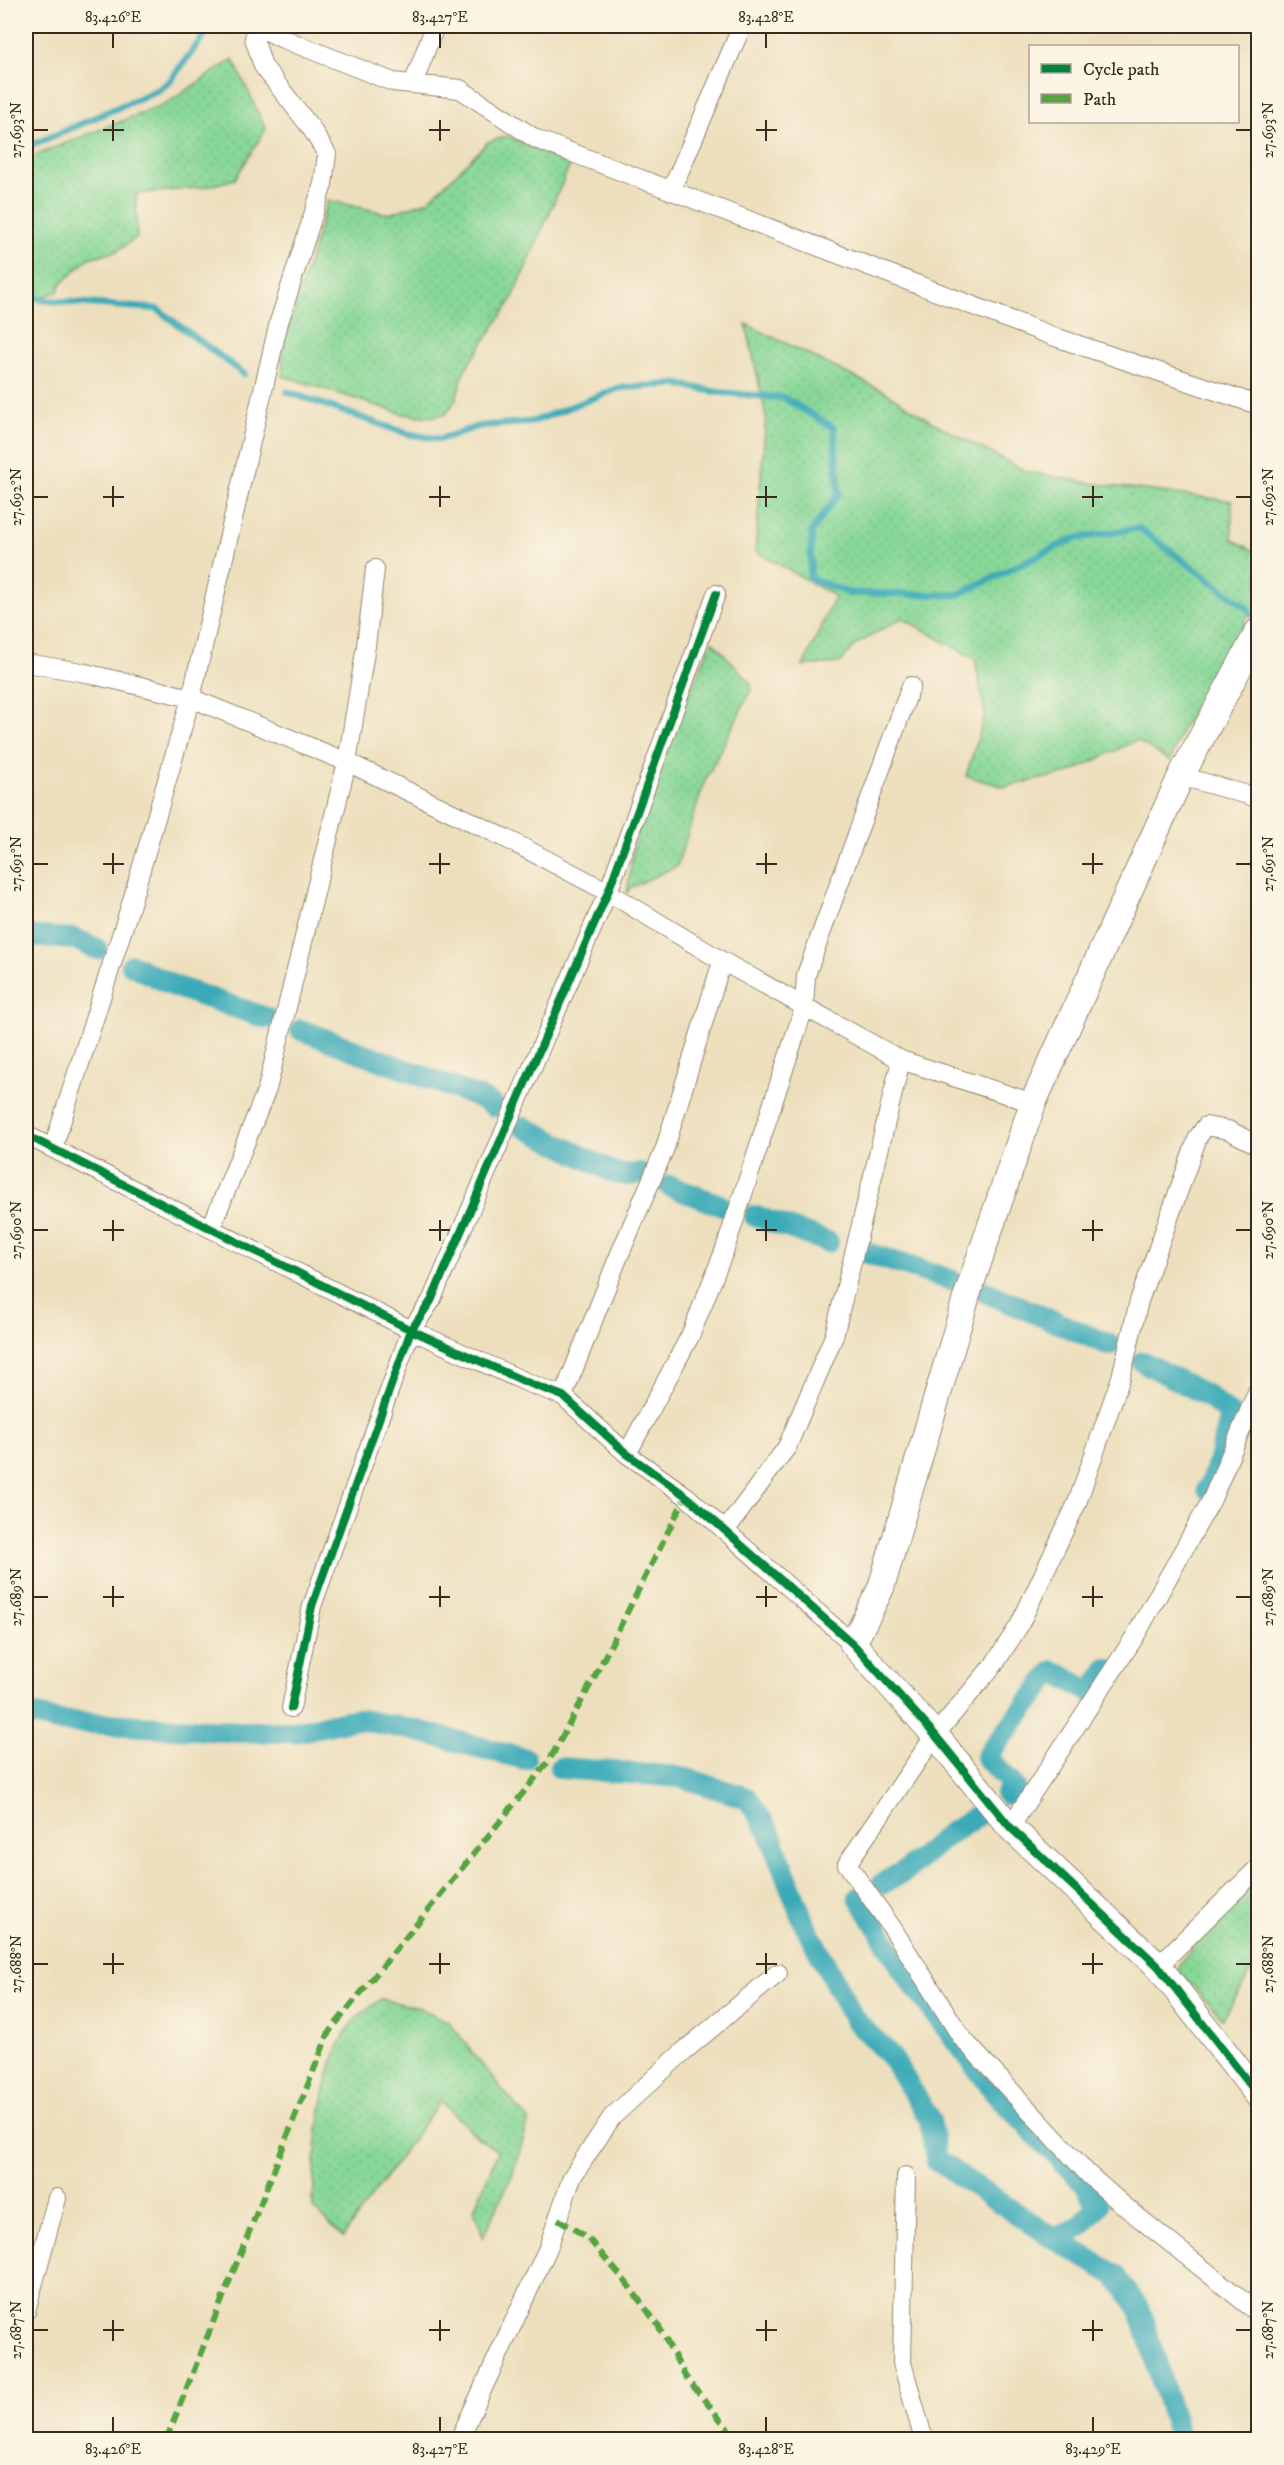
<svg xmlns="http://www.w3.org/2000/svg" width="1284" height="2465" font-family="'IM FELL DW Pica',serif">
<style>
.grass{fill:url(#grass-dots);stroke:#61805a;stroke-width:1.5}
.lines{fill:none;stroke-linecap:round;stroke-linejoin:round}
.stream{stroke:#3baab8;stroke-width:7}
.canal{stroke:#3baab8;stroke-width:22}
.street-casing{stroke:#94846e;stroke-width:20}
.secondary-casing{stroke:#94846e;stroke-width:28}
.street{stroke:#fff;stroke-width:18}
.secondary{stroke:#fff;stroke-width:26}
.quiet{stroke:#54a441;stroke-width:6;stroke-dasharray:12 6;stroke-linecap:butt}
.cycleway-casing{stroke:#fcf5e5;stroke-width:11}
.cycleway{stroke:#00873e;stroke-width:8}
.ticks{fill:none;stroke:#3b2a1e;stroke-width:2}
.neatline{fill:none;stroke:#3b2a1e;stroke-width:2}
.ticks-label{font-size:15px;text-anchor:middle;fill:#3b2a1e}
</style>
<defs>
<pattern id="grass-dots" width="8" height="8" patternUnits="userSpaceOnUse" patternTransform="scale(1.5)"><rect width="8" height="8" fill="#87d797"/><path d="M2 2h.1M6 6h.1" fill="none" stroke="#75b982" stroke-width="1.8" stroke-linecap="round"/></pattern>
</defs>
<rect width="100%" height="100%" fill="#fcf5e5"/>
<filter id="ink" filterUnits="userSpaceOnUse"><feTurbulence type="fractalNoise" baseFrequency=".0167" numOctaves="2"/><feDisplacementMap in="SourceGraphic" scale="12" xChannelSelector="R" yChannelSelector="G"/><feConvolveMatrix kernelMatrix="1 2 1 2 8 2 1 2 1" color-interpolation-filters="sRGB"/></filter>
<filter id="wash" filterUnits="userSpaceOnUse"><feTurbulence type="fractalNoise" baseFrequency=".008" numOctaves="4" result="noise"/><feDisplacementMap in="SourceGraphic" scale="24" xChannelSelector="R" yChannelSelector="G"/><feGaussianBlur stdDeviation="1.35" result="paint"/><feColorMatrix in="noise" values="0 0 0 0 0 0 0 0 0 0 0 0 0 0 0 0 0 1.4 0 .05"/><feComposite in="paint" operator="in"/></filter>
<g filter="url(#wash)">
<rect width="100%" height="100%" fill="#eddfbd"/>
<path class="grass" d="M 233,59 L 266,129 L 235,179 L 206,187 L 136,194 L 137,237 L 117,251 L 89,258 L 60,285 L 58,292 L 26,302 L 26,159 L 167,103 Z
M 507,136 L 570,165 L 512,300 L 464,371 L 456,399 L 446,414 L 430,417 L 403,414 L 283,376 L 282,348 L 328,200 L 389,214 L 428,201 L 488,142 Z
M 746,324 L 887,393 L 932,422 L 1025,471 L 1089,483 L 1232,501 L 1232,539 L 1258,553 L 1258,600 L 1245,620 L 1236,657 L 1183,727 L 1170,761 L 1137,740 L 1069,773 L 1005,787 L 966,776 L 985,714 L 975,659 L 902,618 L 855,645 L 840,663 L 803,666 L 835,596 L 755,551 L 766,416 Z
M 712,641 L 750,682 L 752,688 L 705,781 L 677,866 L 630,888 L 627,893 L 635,840 L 659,764 Z
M 1258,1878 L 1258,1960 L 1223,2019 L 1179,1971 L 1178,1966 L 1211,1926 Z
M 381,1999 L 420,2008 L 449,2022 L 493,2079 L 529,2120 L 512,2176 L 483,2237 L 474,2209 L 498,2151 L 478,2138 L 440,2101 L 343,2237 L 313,2208 C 314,2154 319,2071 350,2025 C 357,2015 371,2007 381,1999 Z"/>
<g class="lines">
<path class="stream" d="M 26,148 L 160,89 L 170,81 L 211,26
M 26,293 L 43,300 L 157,309 L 244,374
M 288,392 L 408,434 L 440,439 L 480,426 L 532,422 L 619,388 L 677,384 L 716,392 L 784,398 L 834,428 L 839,493 L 812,531 L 810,578 L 848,593 L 957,595 L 1073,539 L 1139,528 L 1245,606 L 1255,617"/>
<path class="canal" d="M 26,936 L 75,939 L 97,949
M 132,965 L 174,986 L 266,1018
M 301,1030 L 483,1099 L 494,1106
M 524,1127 L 615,1173 L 629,1175 L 640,1173
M 669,1186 L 720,1205
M 755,1216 L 828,1242
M 864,1252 L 951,1280
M 985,1292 L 1110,1345
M 1143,1362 L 1206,1395 L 1230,1414 L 1218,1463 L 1208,1489
M 26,1713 L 57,1721 L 241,1732 L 295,1732 L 356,1719 L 414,1730 L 525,1759
M 560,1768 L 681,1777 L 747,1798 L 769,1831 L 804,1923 L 854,2019 L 892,2058 L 930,2120 L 936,2160 L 1055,2239 L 1116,2276 L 1140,2310 L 1180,2440
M 1006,1794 L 1015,1787 L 986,1757 L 1053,1671 L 1091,1692 L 1107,1669
M 883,1883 L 907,1870 L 946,1836 L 977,1816
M 859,1897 L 908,1978 L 999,2097 L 1084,2183 L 1098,2206 L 1080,2226 L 1055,2239"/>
</g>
</g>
<g filter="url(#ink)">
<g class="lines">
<defs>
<path id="street" d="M 257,26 L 281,38 L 393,82 L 460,89 L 536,139 L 1055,337 L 1258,405
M 413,84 L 435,26
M 671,191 L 742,26
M 26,663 L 81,672 L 191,698 L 347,762 L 505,838 L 608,892 L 722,961 L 901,1060 L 1033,1103
M 1181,776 L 1258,798
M 26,1135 L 411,1330 L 526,1382 L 563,1396 L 627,1454 L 686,1496 L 853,1644
M 1258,1145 L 1228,1130 L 1206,1126 L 1198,1137 L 1139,1301 L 1121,1377 L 1077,1503 L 1019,1626 L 995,1663 L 935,1735 L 847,1864 L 893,1929 L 962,2038 L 1089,2175 L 1123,2205 L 1258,2313
M 53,1148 L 130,907 L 191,698 L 279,322 L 323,184 L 327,154 L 311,128 L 263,66 L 254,38 L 257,26
M 211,1228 L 267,1089 L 347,762 L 366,646 L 375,569
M 563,1396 L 616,1263 L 665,1148 L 722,961
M 627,1454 L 690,1336 L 725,1249 L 804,1008 L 806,975 L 911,686
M 725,1531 L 787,1447 L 834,1336 L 901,1060
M 291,1708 L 312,1606 L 411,1330 L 431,1301 L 608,892 L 716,594
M 1010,1827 L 1134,1638 L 1212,1499 L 1258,1390
M 1158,1966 L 1258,1868
M 906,2176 L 902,2363 L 924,2440
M 26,2311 L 57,2198
M 459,2440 L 548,2248 L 572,2177 L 612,2117 L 684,2051 L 778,1973"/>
<path id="secondary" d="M 1258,632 L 1181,776 L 1033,1103 L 967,1295 L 881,1588 L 853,1644 L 935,1735 L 1010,1827 L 1158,1966 L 1258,2095"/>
</defs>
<use href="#street" class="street-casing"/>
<use href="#secondary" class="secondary-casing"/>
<use href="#street" class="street"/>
<use href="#secondary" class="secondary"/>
<path class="quiet" d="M 558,2219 L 588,2238 L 625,2281 L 658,2325 L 685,2376 L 737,2440
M 166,2440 L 329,2032 L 549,1761 L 594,1678 L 686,1496"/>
<defs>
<path id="cycleway" d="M 26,1135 L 411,1330 L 526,1382 L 563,1396 L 627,1454 L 686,1496 L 853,1644 L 935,1735 L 1010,1827 L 1158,1966 L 1258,2095
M 291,1708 L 312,1606 L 411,1330 L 431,1301 L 608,892 L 716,594"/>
</defs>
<use href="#cycleway" class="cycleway-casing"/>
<use href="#cycleway" class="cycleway"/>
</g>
</g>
<path class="ticks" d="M 113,33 L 113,48M 440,33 L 440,48M 766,33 L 766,48M 113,120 L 113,141M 440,120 L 440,141M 766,120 L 766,141M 33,130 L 48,130M 103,130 L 124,130M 429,130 L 450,130M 756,130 L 777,130M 1236,130 L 1251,130M 113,486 L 113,507M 440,486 L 440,507M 766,486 L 766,507M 1093,486 L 1093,507M 33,497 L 48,497M 103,497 L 124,497M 429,497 L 450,497M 756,497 L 777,497M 1082,497 L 1103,497M 1236,497 L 1251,497M 113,853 L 113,874M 440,853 L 440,874M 766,853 L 766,874M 1093,853 L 1093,874M 33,864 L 48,864M 103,864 L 124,864M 429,864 L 450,864M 756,864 L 777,864M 1082,864 L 1103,864M 1236,864 L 1251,864M 113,1220 L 113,1241M 440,1220 L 440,1241M 766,1220 L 766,1241M 1093,1220 L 1093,1241M 33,1230 L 48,1230M 103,1230 L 124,1230M 429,1230 L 450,1230M 756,1230 L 777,1230M 1082,1230 L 1103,1230M 1236,1230 L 1251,1230M 113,1586 L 113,1607M 440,1586 L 440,1607M 766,1586 L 766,1607M 1093,1586 L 1093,1607M 33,1597 L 48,1597M 103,1597 L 124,1597M 429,1597 L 450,1597M 756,1597 L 777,1597M 1082,1597 L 1103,1597M 1236,1597 L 1251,1597M 113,1953 L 113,1974M 440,1953 L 440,1974M 766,1953 L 766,1974M 1093,1953 L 1093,1974M 33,1964 L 48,1964M 103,1964 L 124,1964M 429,1964 L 450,1964M 756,1964 L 777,1964M 1082,1964 L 1103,1964M 1236,1964 L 1251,1964M 113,2320 L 113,2341M 440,2320 L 440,2341M 766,2320 L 766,2341M 1093,2320 L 1093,2341M 33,2330 L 48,2330M 103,2330 L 124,2330M 429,2330 L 450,2330M 756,2330 L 777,2330M 1082,2330 L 1103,2330M 1236,2330 L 1251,2330M 113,2417 L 113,2432M 440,2417 L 440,2432M 766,2417 L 766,2432M 1093,2417 L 1093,2432"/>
<rect width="1284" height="2465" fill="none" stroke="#fcf5e5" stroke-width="66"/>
<rect x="1029" y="45" width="210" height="78" fill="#fcf5e5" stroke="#afa495" stroke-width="1.5"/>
<rect x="1041" y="64" width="30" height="9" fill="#00873e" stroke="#afa495" stroke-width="1.5"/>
<text x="1083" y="75" font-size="18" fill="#3b2a1e">Cycle path</text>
<rect x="1041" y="94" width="30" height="9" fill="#54a441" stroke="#afa495" stroke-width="1.5"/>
<text x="1083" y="105" font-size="18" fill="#3b2a1e">Path</text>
<rect x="33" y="33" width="1218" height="2399" class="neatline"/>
<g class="ticks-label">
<text x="113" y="22">83.426°E</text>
<text x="440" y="22">83.427°E</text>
<text x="766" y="22">83.428°E</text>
<text transform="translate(16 130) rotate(-90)" y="5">27.693°N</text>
<text transform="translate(1268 130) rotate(-90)" y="5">27.693°N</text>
<text transform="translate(16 497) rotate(-90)" y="5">27.692°N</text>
<text transform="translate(1268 497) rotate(-90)" y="5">27.692°N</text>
<text transform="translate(16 864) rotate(-90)" y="5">27.691°N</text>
<text transform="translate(1268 864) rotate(-90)" y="5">27.691°N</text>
<text transform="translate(16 1230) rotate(-90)" y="5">27.690°N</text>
<text transform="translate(1268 1230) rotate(-90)" y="5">27.690°N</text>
<text transform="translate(16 1597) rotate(-90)" y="5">27.689°N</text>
<text transform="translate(1268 1597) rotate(-90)" y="5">27.689°N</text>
<text transform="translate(16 1964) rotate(-90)" y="5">27.688°N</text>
<text transform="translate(1268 1964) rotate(-90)" y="5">27.688°N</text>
<text transform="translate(16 2330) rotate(-90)" y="5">27.687°N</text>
<text transform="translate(1268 2330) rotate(-90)" y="5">27.687°N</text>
<text x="113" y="2454">83.426°E</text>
<text x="440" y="2454">83.427°E</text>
<text x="766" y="2454">83.428°E</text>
<text x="1093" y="2454">83.429°E</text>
</g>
</svg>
